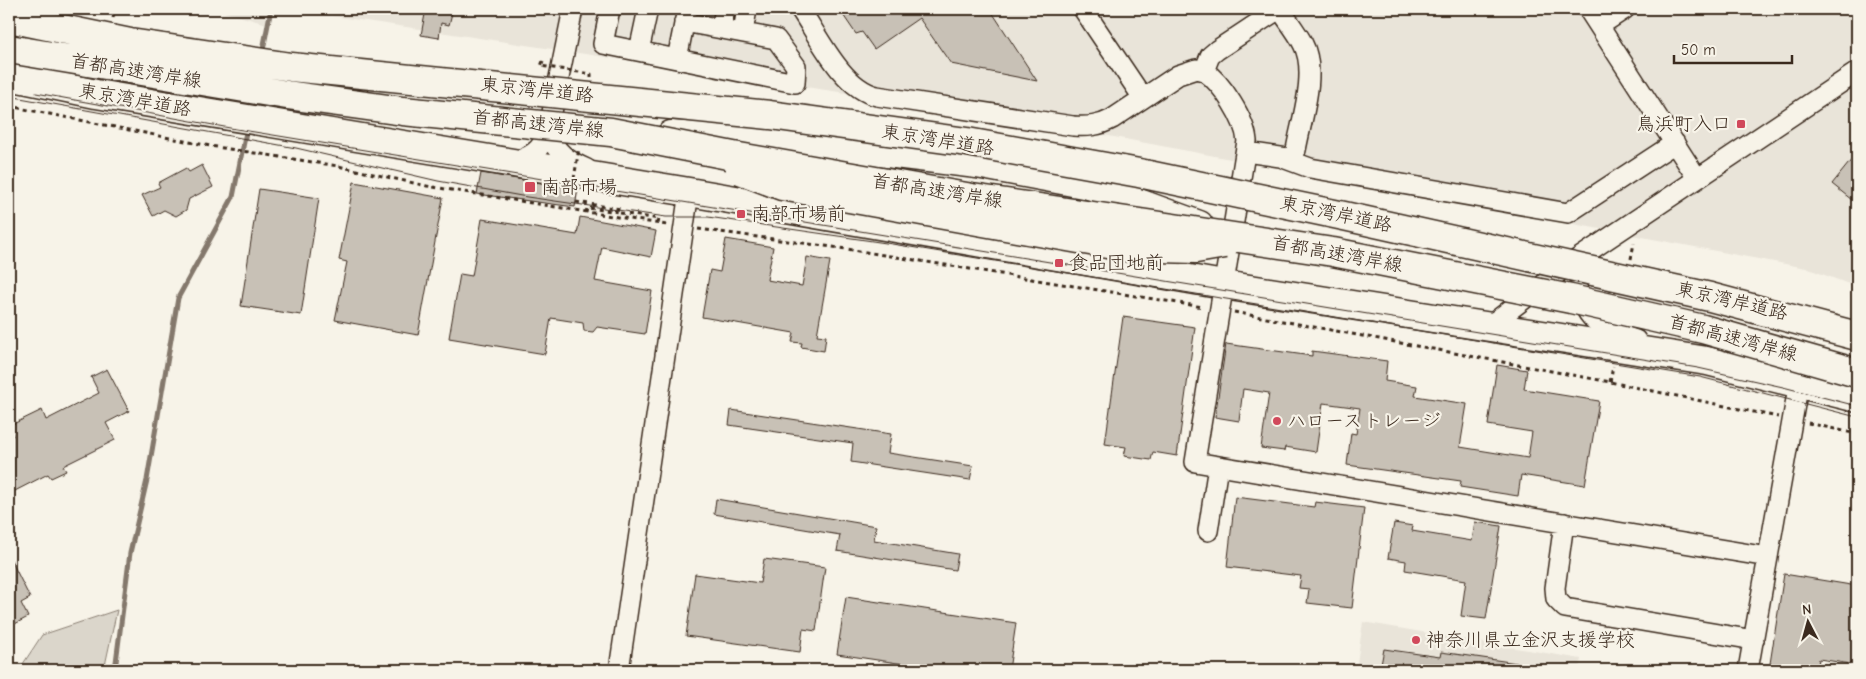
<svg xmlns="http://www.w3.org/2000/svg" width="1866" height="679" font-family="'Comic Neue','Klee One',sans-serif">
<style>
.built{fill:#e9e4d9}
.green{fill:#dbd6cb;stroke:#8b8074}
.lines{fill:none;stroke-linecap:round;stroke-linejoin:round}
.stream{stroke:#84786c;stroke-width:5}
.building{fill:#c8c1b6;stroke:#3b2a1e}
.minor-casing{stroke:#3b2a1e;stroke-width:22}
.highway-casing{stroke:#3b2a1e;stroke-width:31}
.path{stroke:#3b2a1e;stroke-width:3;stroke-dasharray:4 4;stroke-linecap:butt}
.minor{stroke:#f7f3e8;stroke-width:19}
.highway{stroke:#f7f3e8;stroke-width:28}
.tram{stroke:#3b2a1e;stroke-width:1}
.highway-bridge-casing{stroke:#3b2a1e;stroke-width:31;stroke-linecap:butt}
.path-bridge{stroke:#3b2a1e;stroke-width:3;stroke-dasharray:4 4;stroke-linecap:butt}
.highway-bridge{stroke:#f7f3e8;stroke-width:28}
.poi-dot{fill:#d1495b;stroke:#f7f3e8;stroke-width:2}
.labels{text-anchor:middle;dominant-baseline:central;stroke-width:4.5;stroke-linejoin:round;paint-order:stroke}
.street-label{font-size:19px;fill:#3b2a1e;stroke:#f7f3e8}
.poi-label{font-size:19px;fill:#3b2a1e;stroke:#f7f3e8;text-anchor:start}
</style>
<rect width="100%" height="100%" fill="#f7f3e8"/>
<filter id="ink" filterUnits="userSpaceOnUse"><feTurbulence type="fractalNoise" baseFrequency=".02" numOctaves="2"/><feDisplacementMap in="SourceGraphic" scale="10" xChannelSelector="R" yChannelSelector="G"/><feConvolveMatrix kernelMatrix="1 2 1 2 8 2 1 2 1" color-interpolation-filters="sRGB"/></filter>
<g filter="url(#ink)">
<path class="built" d="M 213,9 L 269,9 L 267,24 Z
M 327,9 L 1857,9 L 1857,287 L 1806,268 L 1019,119 L 326,15 Z
M 1363,622 L 1581,659 L 1579,670 L 1356,670 Z"/>
<path class="green" d="M 117,610 L 104,670 L 19,670 L 42,635 Z"/>
<g class="lines">
<path class="stream" d="M 262,55 L 271,9
M 115,670 L 130,553 L 147,480 L 178,298 L 233,197 L 247,127"/>
</g>
<path class="building" d="M 426,9 L 453,9 L 449,25 L 441,23 L 439,38 L 421,35 Z
M 839,9 L 990,9 L 1037,81 L 951,64 L 919,18 L 874,49 L 862,32 L 856,34 Z
M 1857,153 L 1857,204 L 1832,184 Z
M 202,165 L 213,187 L 189,199 L 186,210 L 176,216 L 164,210 L 153,216 L 142,195 L 160,187 L 158,183 L 186,168 L 189,172 Z
M 481,173 L 578,189 L 575,207 L 477,194 Z
M 354,182 L 443,198 L 418,335 L 335,320 L 347,262 L 339,260 Z
M 259,189 L 319,198 L 301,315 L 241,306 Z
M 580,217 L 656,231 L 651,257 L 602,247 L 595,281 L 652,291 L 645,334 L 597,327 L 593,332 L 584,331 L 583,323 L 551,318 L 545,354 L 449,338 L 460,274 L 472,276 L 482,219 L 577,235 Z
M 726,239 L 773,247 L 767,280 L 802,286 L 807,257 L 830,261 L 817,335 L 826,336 L 824,351 L 801,347 L 802,343 L 792,342 L 794,333 L 702,317 L 710,270 L 720,272 Z
M 1123,317 L 1195,327 L 1177,456 L 1153,452 L 1151,460 L 1124,456 L 1126,447 L 1105,444 Z
M 1226,344 L 1312,356 L 1312,351 L 1387,361 L 1385,381 L 1417,386 L 1415,396 L 1467,404 L 1460,447 L 1528,458 L 1532,432 L 1488,425 L 1497,365 L 1527,370 L 1524,389 L 1599,401 L 1585,485 L 1521,475 L 1518,496 L 1460,487 L 1461,481 L 1347,465 L 1351,433 L 1356,434 L 1360,408 L 1323,403 L 1316,452 L 1285,447 L 1284,451 L 1261,448 L 1269,393 L 1243,389 L 1239,421 L 1215,417 Z
M 107,369 L 129,411 L 106,423 L 115,440 L 63,466 L 66,471 L 51,478 L 48,474 L 9,494 L 9,438 L 13,436 L 9,426 L 42,410 L 46,420 L 99,393 L 91,377 Z
M 731,410 L 891,434 L 888,453 L 973,466 L 970,480 L 851,462 L 853,443 L 729,425 Z
M 1235,497 L 1314,507 L 1315,502 L 1364,508 L 1352,608 L 1307,603 L 1309,589 L 1299,588 L 1301,576 L 1227,567 Z
M 716,499 L 876,526 L 874,540 L 958,554 L 955,570 L 837,551 L 840,535 L 714,514 Z
M 1475,522 L 1501,526 L 1486,619 L 1461,616 L 1466,580 L 1405,570 L 1406,561 L 1388,558 L 1394,523 L 1413,526 L 1412,531 L 1472,541 Z
M 9,556 L 30,598 L 21,603 L 28,617 L 9,627 Z
M 764,559 L 825,567 L 816,631 L 803,629 L 800,652 L 686,636 L 695,574 L 760,583 Z
M 1784,574 L 1857,586 L 1857,665 L 1819,659 L 1817,670 L 1769,670 Z
M 846,597 L 1016,623 L 1009,670 L 945,670 L 837,654 Z
M 1384,649 L 1440,657 L 1441,652 L 1517,663 L 1517,670 L 1380,670 Z"/>
<g class="lines">
<defs>
<path id="minor" d="M 610,9 L 603,44 L 795,83 L 796,66 L 776,39 L 684,22
M 800,9 C 819,37 842,88 877,96 L 1073,126 C 1088,127 1099,126 1112,119 L 1178,75 L 1196,69 L 1204,71 C 1222,83 1245,119 1247,141 L 1195,462 L 1768,557
M 1083,9 L 1143,98
M 1588,9 L 1697,178
M 1599,26 L 1625,9
M 721,29 L 725,9
M 743,32 L 747,9
M 639,51 L 648,9
M 677,59 L 687,9
M 1204,71 L 1210,56 L 1217,50 L 1279,9
M 548,132 C 555,153 569,161 587,169
M 1246,152 L 1287,158 L 1294,155 L 1296,150 C 1301,121 1318,72 1303,44 C 1297,32 1287,20 1280,9
M 1283,158 L 1310,168 L 1568,213 L 1675,143
M 512,162 C 530,157 541,151 548,132 L 573,9
M 1570,264 C 1585,313 1584,324 1636,340
M 1489,326 L 1570,264 L 1857,72
M 1564,523 L 1555,588 L 1556,599 L 1565,608 L 1754,640
M 1208,531 L 1218,466
M 619,670 L 689,192
M 1748,670 L 1799,382"/>
<path id="highway" d="M 9,76 L 96,94 L 689,192 L 1224,285 L 1707,361 L 1857,398
M 671,135 L 805,143 L 977,164 L 1089,185 L 1199,225"/>
</defs>
<use href="#minor" class="minor-casing"/>
<use href="#highway" class="highway-casing"/>
<path class="path" d="M 113,18 L 115,9
M 9,106 L 210,146 L 338,166 L 427,186 L 667,225
M 576,202 L 621,209
M 586,213 L 587,208 L 620,212
M 620,213 L 659,219 L 658,224
M 698,229 L 847,249 L 1203,307
M 1631,259 L 1634,243
M 1234,312 L 1610,382 L 1778,417
M 1610,382 L 1613,366
M 1808,423 L 1857,434"/>
<use href="#minor" class="minor"/>
<use href="#highway" class="highway"/>
<path class="tram" d="M 36,93 L 230,128 L 1698,368 L 1783,387 L 1857,406
M 9,96 L 296,148 L 438,181 L 527,197 L 666,217 L 708,217 L 886,243 L 1700,377 L 1857,417"/>
<defs>
<path id="highway-bridge" d="M 9,18 L 130,43 L 291,67 L 770,115 L 967,142 L 1139,173 L 1344,216 L 1710,297 L 1857,336
M 9,49 L 287,95 L 403,111 L 611,132 L 733,156 L 972,198 L 1333,252 L 1571,299 L 1703,329 L 1857,373
M 740,170 L 782,186 L 1124,247 L 1196,249 L 1225,244"/>
</defs>
<use href="#highway-bridge" class="highway-bridge-casing"/>
<path class="path-bridge" d="M 543,61 L 541,66 L 591,74 L 591,78
M 574,179 L 579,148"/>
<use href="#highway-bridge" class="highway-bridge"/>
</g>
</g>
<g class="poi-dot">
<rect x="1736" y="119" width="10" height="10" rx="2.5"/>
<rect x="524" y="181" width="12" height="12" rx="2.5"/>
<rect x="736" y="209" width="10" height="10" rx="2.5"/>
<rect x="1054" y="258" width="10" height="10" rx="2.5"/>
<circle cx="1277" cy="421" r="5"/>
<circle cx="1416" cy="640" r="5"/>
</g>
<g class="labels">
<g class="street-label">
<text transform="translate(136 71) rotate(9)">首都高速湾岸線</text>
<text transform="translate(537 90) rotate(6)">東京湾岸道路</text>
<text transform="translate(135 100) rotate(10)">東京湾岸道路</text>
<text transform="translate(538 124) rotate(6)">首都高速湾岸線</text>
<text transform="translate(938 140) rotate(9)">東京湾岸道路</text>
<text transform="translate(937 191) rotate(9)">首都高速湾岸線</text>
<text transform="translate(1336 214) rotate(12)">東京湾岸道路</text>
<text transform="translate(1337 254) rotate(10)">首都高速湾岸線</text>
<text transform="translate(1732 301) rotate(13)">東京湾岸道路</text>
<text transform="translate(1733 338) rotate(15)">首都高速湾岸線</text>
</g>
<g class="poi-label">
<text x="1731" y="124" text-anchor="end">鳥浜町入口</text>
<text x="541" y="187">南部市場</text>
<text x="751" y="214">南部市場前</text>
<text x="1069" y="263">食品団地前</text>
<text x="1287" y="421">ハローストレージ</text>
<text x="1426" y="640">神奈川県立金沢支援学校</text>
</g>
</g>
<rect width="1866" height="679" fill="none" stroke="#f7f3e8" stroke-width="30"/>
<rect x="15" y="15" width="1836" height="649" fill="none" stroke="#3b2a1e" stroke-width="2" filter="url(#ink)"/>
<g transform="translate(1808 622) rotate(354)" stroke="#f7f3e8" stroke-width="4" paint-order="stroke">
<path d="M0-4L9 19L0 12L-9 19Z" fill="#3b2a1e"/>
<text y="-8" font-size="14" font-weight="bold" text-anchor="middle" fill="#3b2a1e">N</text>
</g>
<path d="M1674 55v8h118v-8" fill="none" stroke="#3b2a1e" stroke-width="2.5"/>
<text x="1681" y="55" font-size="15" fill="#3b2a1e" stroke="#f7f3e8" stroke-width="4" paint-order="stroke">50 m</text>
</svg>
